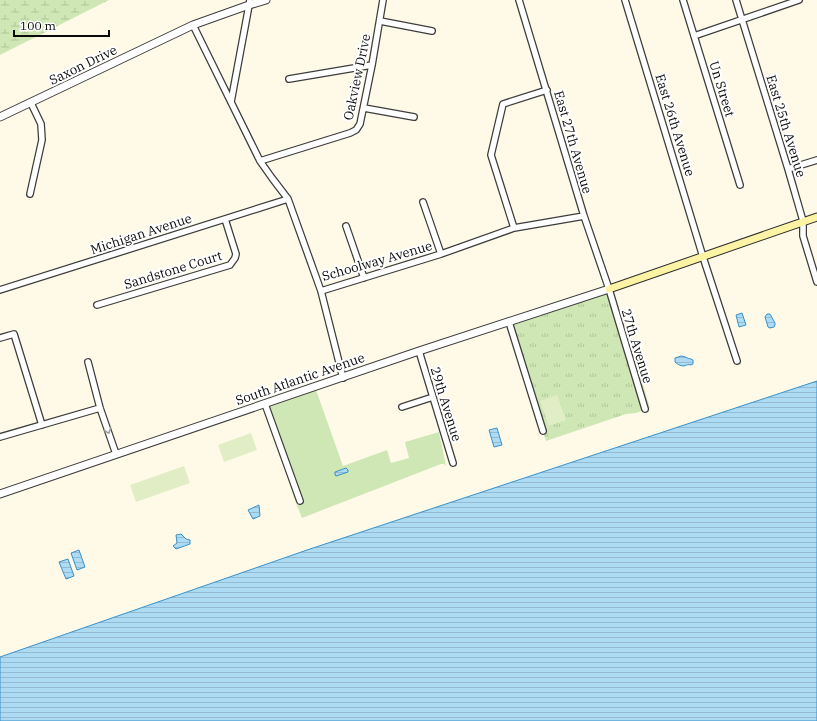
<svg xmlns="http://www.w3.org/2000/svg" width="817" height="721" font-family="'IBM Plex Serif',serif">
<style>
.grass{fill:#cfe7b4}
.wetland{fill:url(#wetland-marsh)}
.park{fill:url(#park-tufts)}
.pitch{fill:#e1eec5}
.water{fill:url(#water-rules);stroke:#3791ca}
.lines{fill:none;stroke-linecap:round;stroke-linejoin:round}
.minor-casing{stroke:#3d3d3d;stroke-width:8}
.tertiary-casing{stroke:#3d3d3d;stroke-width:9}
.secondary-casing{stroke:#2c2c2c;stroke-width:9}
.minor{stroke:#fff;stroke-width:5.5}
.tertiary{stroke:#fff;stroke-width:7}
.secondary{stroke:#fdf3a4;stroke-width:7}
.oneway{stroke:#9d9d9d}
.labels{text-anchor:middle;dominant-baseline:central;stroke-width:4;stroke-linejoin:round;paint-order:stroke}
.street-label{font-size:13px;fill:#0a0a0a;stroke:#fff}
</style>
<defs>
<pattern id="wetland-marsh" width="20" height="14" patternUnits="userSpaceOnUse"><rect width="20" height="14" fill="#cfe7b4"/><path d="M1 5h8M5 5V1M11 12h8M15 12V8" fill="none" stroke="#b0c599"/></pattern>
<pattern id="park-tufts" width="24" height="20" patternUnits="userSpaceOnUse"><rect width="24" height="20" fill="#cfe7b4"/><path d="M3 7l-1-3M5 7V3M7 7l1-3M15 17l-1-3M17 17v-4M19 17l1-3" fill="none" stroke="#b0c599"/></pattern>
<pattern id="water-rules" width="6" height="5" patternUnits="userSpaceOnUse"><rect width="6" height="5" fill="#aedbf4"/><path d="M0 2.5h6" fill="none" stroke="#94bbd0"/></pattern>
</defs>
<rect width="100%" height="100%" fill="#fffae8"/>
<path class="grass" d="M 316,390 L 343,466 L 387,450 L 391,463 L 409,458 L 405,442 L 439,432 L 446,466 L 444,464 L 441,464 L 302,518 L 294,498 L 266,407 Z"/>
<path class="wetland" d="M 0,0 L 109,0 L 0,55 Z"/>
<path class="park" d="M 609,292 L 626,342 L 644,388 L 650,408 L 636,413 L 626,414 L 546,441 L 520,360 L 506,326 Z"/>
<path class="pitch" d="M 557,395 L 566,420 L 549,426 L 540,401 Z
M 251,433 L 257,450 L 224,462 L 218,445 Z
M 184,466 L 190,483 L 136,502 L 130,485 Z"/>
<path class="water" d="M 742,313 L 746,325 L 739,327 L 736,315 Z
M 767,314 L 770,314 L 775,323 L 775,325 L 774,327 L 770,328 L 768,327 L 765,317 Z
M 681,356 C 685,356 688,359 691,359 L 693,360 L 693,364 L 691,365 C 688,364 687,365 684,366 C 680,366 677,364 675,362 L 675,358 Z
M 817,381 L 817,721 L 0,721 L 0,657 L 307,550 Z
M 497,428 L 502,445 L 494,447 L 489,430 Z
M 346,468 L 348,470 L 348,472 L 336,476 L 335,475 L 335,472 Z
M 259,505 L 260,516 L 253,519 L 248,510 Z
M 181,534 L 186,539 L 190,540 L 190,544 L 176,549 L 173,546 L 177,543 L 176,535 Z
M 79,550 L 85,567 L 77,570 L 71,553 Z
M 68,559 L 74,576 L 66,579 L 59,562 Z"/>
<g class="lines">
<defs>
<path id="minor" d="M 519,0 L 584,216 L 609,289 L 645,409
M 625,0 L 703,257 L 737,361
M 683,0 L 740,185
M 736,0 L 788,169 L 803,221 L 803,236 L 817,282
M 380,21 L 432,31
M 193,25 L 260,161 L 272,178 L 288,199 L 321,291 L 343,378
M 694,36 L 799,0
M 289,79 L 372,65
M 231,102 L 250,0
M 364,108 L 414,117
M 260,161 L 350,133 L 356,130 L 360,124 L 372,65 L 383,0
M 788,169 L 817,160
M 30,194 L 42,140 L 41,124 L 31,103
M 423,202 L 441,254
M 346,226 L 364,278
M 514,228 L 491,155 L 503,104 L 547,90
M 0,290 L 288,199
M 321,291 L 441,254 L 514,228 L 584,216
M 97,305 L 230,265 L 235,258 L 236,254 L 225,219
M 509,322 L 543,431
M 0,338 L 14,334 L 42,425
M 419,351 L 453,463
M 88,362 L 100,408 L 116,454
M 265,404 L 300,501
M 402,407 L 433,397
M 0,437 L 100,408"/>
<path id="tertiary" d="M 0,117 L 193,25 L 249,5 L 266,0
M 0,494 L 419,351 L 609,289"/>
<path id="secondary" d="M 609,289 L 817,217"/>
</defs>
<use href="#minor" class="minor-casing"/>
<use href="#tertiary" class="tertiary-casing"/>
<use href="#secondary" class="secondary-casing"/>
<use href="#minor" class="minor"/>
<use href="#tertiary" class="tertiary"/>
<use href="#secondary" class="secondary"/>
</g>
<defs><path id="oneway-chevron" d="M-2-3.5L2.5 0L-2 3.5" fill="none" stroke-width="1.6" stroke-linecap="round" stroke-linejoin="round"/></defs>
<use class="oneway" href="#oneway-chevron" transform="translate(108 431) rotate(71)"/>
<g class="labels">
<g class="street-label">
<text transform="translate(83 65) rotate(-26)">Saxon Drive</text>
<text transform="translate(357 77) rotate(-78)">Oakview Drive</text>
<text transform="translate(722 89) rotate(73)">Un Street</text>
<text transform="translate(675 125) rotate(73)">East 26th Avenue</text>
<text transform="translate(786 126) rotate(73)">East 25th Avenue</text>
<text transform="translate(573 142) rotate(74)">East 27th Avenue</text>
<text transform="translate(141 234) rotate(-18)">Michigan Avenue</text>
<text transform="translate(377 261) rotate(-16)">Schoolway Avenue</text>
<text transform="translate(173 270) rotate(-17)">Sandstone Court</text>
<text transform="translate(637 346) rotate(73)">27th Avenue</text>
<text transform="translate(300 379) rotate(-19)">South Atlantic Avenue</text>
<text transform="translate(446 404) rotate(73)">29th Avenue</text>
</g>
</g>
<path d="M14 30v6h95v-6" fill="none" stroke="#0a0a0a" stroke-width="2"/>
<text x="20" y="30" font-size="12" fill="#0a0a0a" stroke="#ffffff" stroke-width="3" paint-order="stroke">100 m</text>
</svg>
